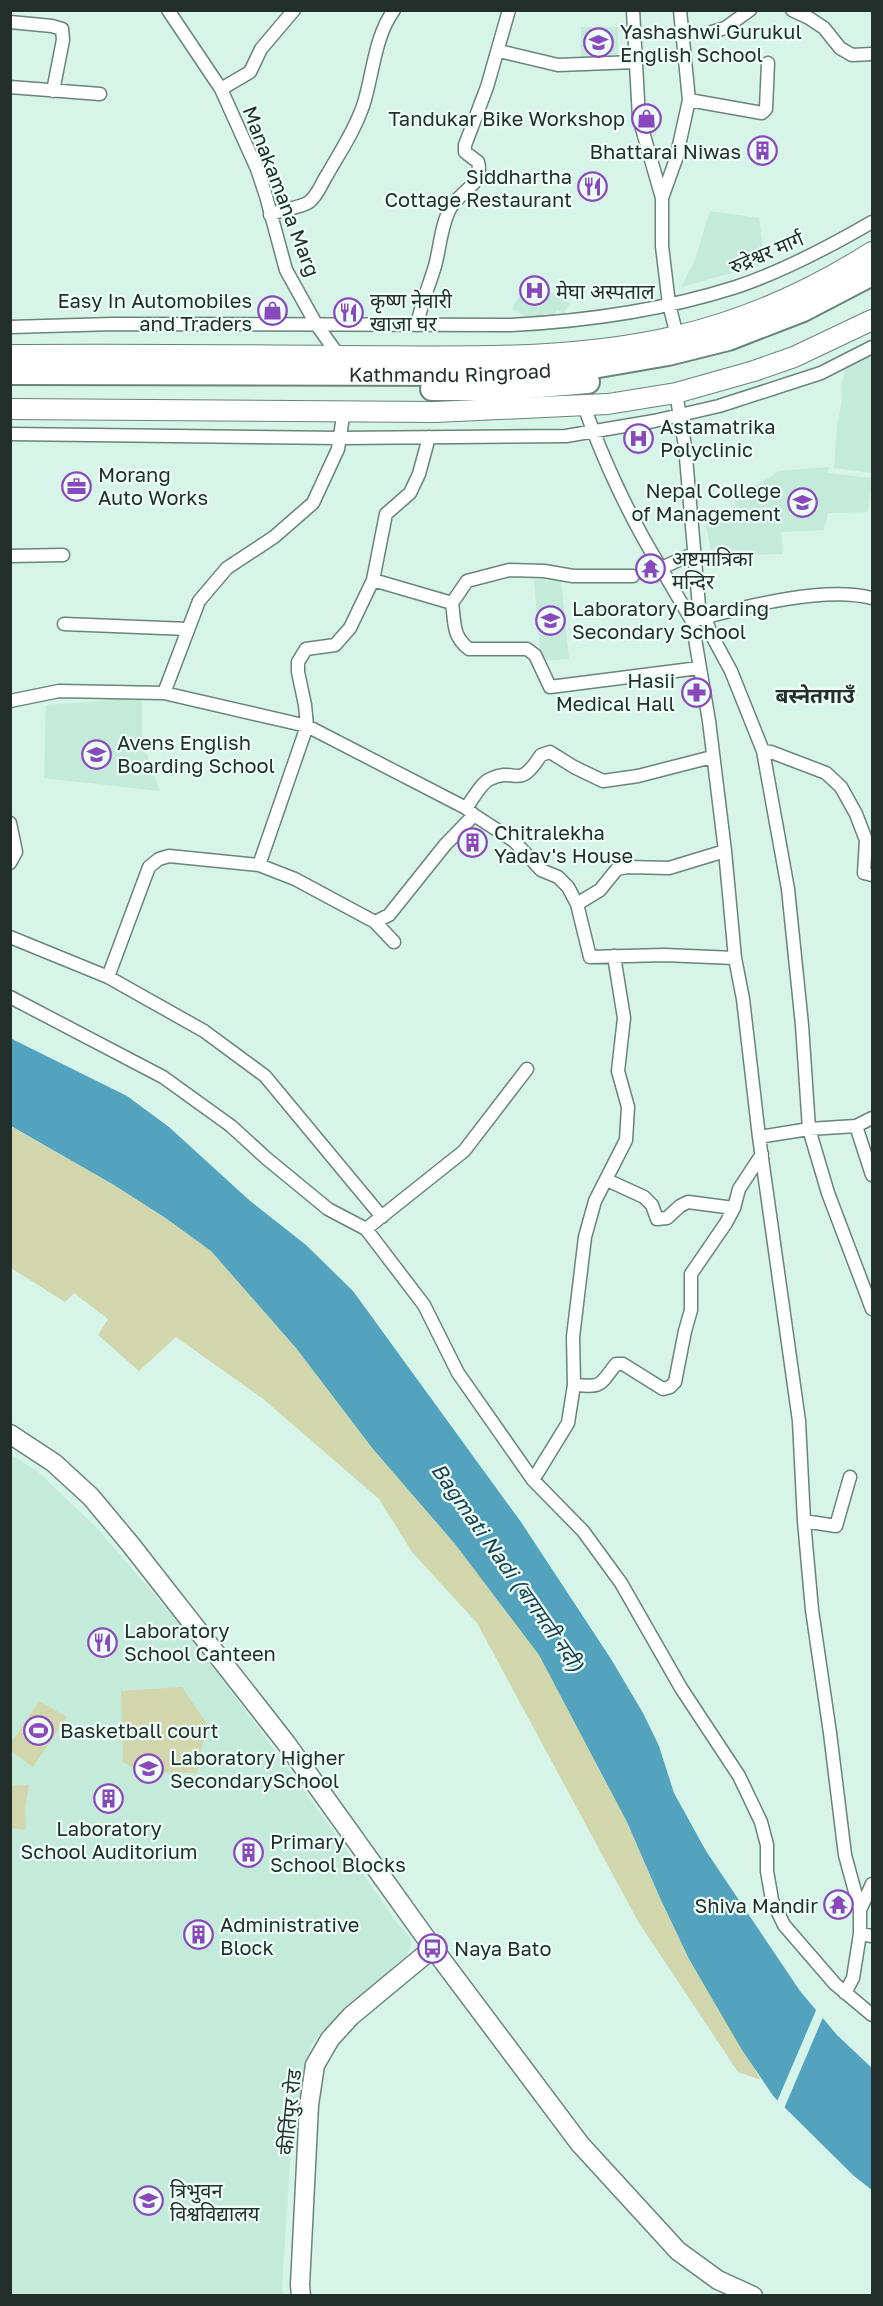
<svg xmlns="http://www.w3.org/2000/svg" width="883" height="2306" font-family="'Golos Text','Noto Sans Devanagari',sans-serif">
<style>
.built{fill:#c4eada}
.green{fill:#d1d6ac}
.water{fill:#53a2be}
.pier{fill:#d6f4e8}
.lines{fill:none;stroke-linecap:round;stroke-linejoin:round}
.street-casing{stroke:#698479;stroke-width:15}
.secondary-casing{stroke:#698479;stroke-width:21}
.primary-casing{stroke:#698479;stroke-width:22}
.highway-casing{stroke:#698479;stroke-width:26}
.street{stroke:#fff;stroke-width:12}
.secondary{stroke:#fff;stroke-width:18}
.primary{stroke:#fff;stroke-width:20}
.highway{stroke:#fff;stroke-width:22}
.labels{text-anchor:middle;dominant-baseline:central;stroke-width:4.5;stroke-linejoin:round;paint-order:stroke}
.poi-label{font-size:20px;fill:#232f2a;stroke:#ecfef7;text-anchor:start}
.street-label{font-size:20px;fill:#232f2a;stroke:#ecfef7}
.neighbourhood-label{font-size:21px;font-weight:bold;fill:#232f2a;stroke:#ecfef7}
.water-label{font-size:21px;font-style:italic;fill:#1c414e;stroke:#ecfef7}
</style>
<rect width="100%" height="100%" fill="#d6f4e8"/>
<path class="built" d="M 581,27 L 618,27 L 618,57 L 581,57 Z
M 710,211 L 759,218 L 765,264 L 681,287 L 694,262 Z
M 528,280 L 570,303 L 564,313 L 557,310 L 553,318 L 544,313 L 541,319 L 533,314 L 531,319 L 512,309 Z
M 872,355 L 872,473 L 834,468 L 837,425 L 842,400 L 841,385 L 847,364 Z
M 829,467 L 828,473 L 872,478 L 868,512 L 828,513 L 824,530 L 781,532 L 783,554 L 748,555 L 711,551 L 705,520 L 737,517 L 734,492 L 761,483 L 779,471 Z
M 545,579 L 546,581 L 561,580 L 569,659 L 541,661 L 534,580 Z
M 142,698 L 142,741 L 160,791 L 44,778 L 46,705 Z
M 10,1454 L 37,1471 L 96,1527 L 182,1627 L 245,1710 L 331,1828 L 397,1923 L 409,1936 L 411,1946 L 406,1956 L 323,2030 L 312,2044 L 306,2066 L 304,2085 L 293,2116 L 282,2286 L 283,2295 L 11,2295 Z"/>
<path class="green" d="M 10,1126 L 114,1185 L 167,1219 L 211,1251 L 296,1348 L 373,1449 L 455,1544 L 539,1655 L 627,1822 L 660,1898 L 689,1959 L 761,2080 L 738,2072 L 639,1923 L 477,1623 L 412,1552 L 379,1499 L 262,1398 L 176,1337 L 139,1371 L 98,1335 L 108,1319 L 74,1293 L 65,1302 L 11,1268 Z
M 182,1687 L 207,1724 L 197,1773 L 142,1772 L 123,1762 L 121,1691 Z
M 39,1701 L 67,1717 L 33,1767 L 11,1751 L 11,1743 Z
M 29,1785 L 25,1807 L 26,1830 L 11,1828 L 11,1786 Z"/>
<path class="water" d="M 10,1038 L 127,1096 L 169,1127 L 249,1200 L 306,1245 L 353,1291 L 521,1522 L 611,1659 L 643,1713 L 659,1746 L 674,1793 L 706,1851 L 800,1991 L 837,2035 L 872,2068 L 872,2190 L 854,2176 L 774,2097 L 742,2050 L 689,1959 L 660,1898 L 627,1822 L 539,1655 L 455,1544 L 373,1449 L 296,1348 L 211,1251 L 167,1219 L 114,1185 L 11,1126 Z"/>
<path class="pier" d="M 817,2008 L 824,2015 L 783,2111 L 776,2104 Z"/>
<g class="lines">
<defs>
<path id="street" d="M 168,10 L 221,89 L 257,169 L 266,196 L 286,270 L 316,324 L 339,356
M 633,10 L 639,118 L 662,198
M 792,10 L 809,18 L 824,28 L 840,48 L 852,55 L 872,54
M 10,22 L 52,26 L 62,29 L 63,40 L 53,91
M 712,32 L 725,28 L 750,10
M 499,51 L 558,65 L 635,62
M 10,87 L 100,94
M 221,89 L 250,72 L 261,49 L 294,10
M 689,100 L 762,113 L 766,109 L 768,63
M 270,215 C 281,209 301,208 309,202 C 318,195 321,184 327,175 C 340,152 354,132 363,106 C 373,76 374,37 394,10
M 417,325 C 421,304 429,286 435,266 C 440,248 441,224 451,207 C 461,191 484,184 478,162 L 465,152 L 465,145 L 487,87 L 509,10
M 10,327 L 113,324 L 511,325 C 587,321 664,310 736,287 C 784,271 829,247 872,222
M 677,336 L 669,304 L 662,246 L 662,198 L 676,159 L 689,100 L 680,10
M 676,393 L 685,446 L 700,618
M 584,406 C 603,460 631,520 661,568 L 695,553
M 10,434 L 340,438 L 566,436 L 654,421 L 719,406 L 821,373 L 872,347
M 10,556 L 63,555
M 661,568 L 692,621 L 709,721 L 725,851 L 735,958 L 743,999 L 759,1137 L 799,1421 L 804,1521 L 812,1610 L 830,1733 L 845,1855 L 860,1910
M 373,580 L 452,603 C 455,623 452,636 469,649 L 527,649 L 535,655 L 550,687 L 699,668
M 452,603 L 467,581 L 509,570 L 544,571 L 573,576 L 633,576
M 705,617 L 711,634 L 731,671 L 763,751 L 788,889 L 802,1025 L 809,1129 L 856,1126 L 872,1118
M 699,619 C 747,606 824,586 872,598
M 64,624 L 188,629
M 164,693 L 199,601 L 227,568 L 274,537 L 313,503 L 338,449 L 344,410
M 10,701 L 59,691 L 164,693 L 307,726 L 466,808 L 474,815 L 514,841 L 541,870 L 558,877 L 568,887 L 577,904 L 590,957 L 664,955 L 735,958
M 763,751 L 771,752 L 826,773 L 841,787 L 856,814 L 866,840 L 864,873 L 872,875
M 466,808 C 473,799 481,783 490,779 C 518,766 517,792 541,755 L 550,752 L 574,767 L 603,781 L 638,776 L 712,757
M 10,823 L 16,852 L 10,863
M 259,865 L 307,726 L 305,705 L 298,672 L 298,662 L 306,649 L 335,645 L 350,628 L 373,580 L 386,514 L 410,493 L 419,474 L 429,437
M 577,904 L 600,890 L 617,869 L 627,867 L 669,868 L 725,851
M 375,922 L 389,915 L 445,845 L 474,815
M 10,937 L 108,977 L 204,1031 L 265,1076 L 382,1217
M 108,977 L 149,867 L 159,859 L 169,856 L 259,865 L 295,879 L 375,922 L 394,942
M 10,997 L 163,1077 L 231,1126 L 266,1158 L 328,1209 L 366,1229 L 424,1305 L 458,1373 L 533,1480 L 583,1531 L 621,1583 L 681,1688 L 739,1776 L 761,1822 L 767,1845 L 767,1871 L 772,1900 L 784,1925 L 835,1984 L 872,2015
M 856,1126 L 872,1175
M 759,1137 L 809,1129 L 828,1193 L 872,1309
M 607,1180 L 644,1197 L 652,1205 L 657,1219 L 667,1218 L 680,1206 L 688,1202 L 734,1208
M 366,1229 L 464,1151 L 527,1069
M 574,1385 C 603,1387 598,1387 616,1364 L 623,1364 L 663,1389 L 670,1387 L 675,1382 L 685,1331 L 691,1310 L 691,1274 L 726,1223 L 734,1208 L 739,1189 L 762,1154
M 533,1480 L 568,1423 L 574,1385 L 573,1337 L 585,1237 L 595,1201 L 626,1140 L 628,1107 L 618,1071 L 624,1018 L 614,956
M 804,1521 L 836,1526 L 850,1477
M 860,1934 L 872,1936
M 845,1993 L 853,1978 L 860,1934 L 860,1910 L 872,1884"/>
<path id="secondary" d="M 10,1434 L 54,1463 L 91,1497 L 131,1545 L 286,1743 L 433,1948 L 580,2144 L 678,2251 L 718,2280 L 753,2296
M 301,2296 L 300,2285 L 309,2105 L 315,2065 L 330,2039 L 351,2016 L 433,1948"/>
<path id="primary" d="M 10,355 C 120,354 229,355 338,356 C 451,356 566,362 677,336 C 746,320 812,290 872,252
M 10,409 L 435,412 L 608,404 L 676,393 L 754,371 L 794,357 L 872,320"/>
<g id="highway">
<path id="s1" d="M 10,373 L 471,374 L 593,367 L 668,354 L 728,339 L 803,310 L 872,274"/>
<path d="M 432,389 L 504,389 L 588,382"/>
</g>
</defs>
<use href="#street" class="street-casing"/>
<use href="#secondary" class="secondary-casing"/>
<use href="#primary" class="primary-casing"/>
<use href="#highway" class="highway-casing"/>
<use href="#street" class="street"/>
<use href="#secondary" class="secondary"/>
<use href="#primary" class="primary"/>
<use href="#highway" class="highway"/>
</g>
<defs>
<symbol id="school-ring" viewBox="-11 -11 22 22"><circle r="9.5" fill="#ecfef7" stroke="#8a48bd" stroke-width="1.5"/><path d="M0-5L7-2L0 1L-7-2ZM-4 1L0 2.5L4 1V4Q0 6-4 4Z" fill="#8a48bd"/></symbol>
<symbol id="shop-ring" viewBox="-11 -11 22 22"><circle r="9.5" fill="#ecfef7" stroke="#8a48bd" stroke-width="1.5"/><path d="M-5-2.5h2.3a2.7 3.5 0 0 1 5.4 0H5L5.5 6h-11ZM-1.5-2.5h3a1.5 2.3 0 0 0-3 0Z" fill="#8a48bd"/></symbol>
<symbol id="building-ring" viewBox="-11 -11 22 22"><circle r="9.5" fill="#ecfef7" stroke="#8a48bd" stroke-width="1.5"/><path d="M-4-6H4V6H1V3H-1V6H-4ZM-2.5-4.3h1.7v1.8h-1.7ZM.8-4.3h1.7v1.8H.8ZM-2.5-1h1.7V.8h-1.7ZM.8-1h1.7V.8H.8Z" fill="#8a48bd"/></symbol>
<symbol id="restaurant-ring" viewBox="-11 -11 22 22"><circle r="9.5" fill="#ecfef7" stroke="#8a48bd" stroke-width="1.5"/><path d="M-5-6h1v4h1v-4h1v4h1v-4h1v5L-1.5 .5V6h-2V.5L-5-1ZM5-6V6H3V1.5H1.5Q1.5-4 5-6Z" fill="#8a48bd"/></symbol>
<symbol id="hospital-ring" viewBox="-11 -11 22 22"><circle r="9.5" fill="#ecfef7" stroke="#8a48bd" stroke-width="1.5"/><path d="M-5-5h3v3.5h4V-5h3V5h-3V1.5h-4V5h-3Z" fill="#8a48bd"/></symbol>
<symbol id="office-ring" viewBox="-11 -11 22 22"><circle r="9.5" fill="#ecfef7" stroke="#8a48bd" stroke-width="1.5"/><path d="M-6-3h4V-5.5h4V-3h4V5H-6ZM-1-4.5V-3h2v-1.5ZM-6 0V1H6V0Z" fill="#8a48bd"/></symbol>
<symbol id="university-ring" viewBox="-11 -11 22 22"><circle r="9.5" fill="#ecfef7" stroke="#8a48bd" stroke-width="1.5"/><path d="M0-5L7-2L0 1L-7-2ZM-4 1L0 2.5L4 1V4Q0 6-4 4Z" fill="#8a48bd"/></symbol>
<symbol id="temple-ring" viewBox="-11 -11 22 22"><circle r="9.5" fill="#ecfef7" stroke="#8a48bd" stroke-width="1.5"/><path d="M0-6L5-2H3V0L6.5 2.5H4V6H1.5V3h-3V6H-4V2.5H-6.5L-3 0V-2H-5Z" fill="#8a48bd"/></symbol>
<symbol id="pharmacy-ring" viewBox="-11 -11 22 22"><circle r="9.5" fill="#ecfef7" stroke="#8a48bd" stroke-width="1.5"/><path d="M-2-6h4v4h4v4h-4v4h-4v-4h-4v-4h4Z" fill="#8a48bd"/></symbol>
<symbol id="stadium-ring" viewBox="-11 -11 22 22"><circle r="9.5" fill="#ecfef7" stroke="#8a48bd" stroke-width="1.5"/><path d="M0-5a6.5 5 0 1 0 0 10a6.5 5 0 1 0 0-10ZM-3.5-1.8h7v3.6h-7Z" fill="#8a48bd"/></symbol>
<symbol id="bus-ring" viewBox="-11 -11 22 22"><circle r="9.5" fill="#ecfef7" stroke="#8a48bd" stroke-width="1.5"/><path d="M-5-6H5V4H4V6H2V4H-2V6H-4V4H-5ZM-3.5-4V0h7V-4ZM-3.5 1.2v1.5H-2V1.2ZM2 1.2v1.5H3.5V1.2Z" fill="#8a48bd"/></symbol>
</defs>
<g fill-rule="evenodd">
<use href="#school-ring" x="582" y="26" width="33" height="33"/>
<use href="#shop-ring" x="630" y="102" width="33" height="33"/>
<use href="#building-ring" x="746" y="134" width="33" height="33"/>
<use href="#restaurant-ring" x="576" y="170" width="33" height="33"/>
<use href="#hospital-ring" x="518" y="274" width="33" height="33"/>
<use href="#shop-ring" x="256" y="294" width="33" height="33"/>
<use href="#restaurant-ring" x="332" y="296" width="33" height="33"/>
<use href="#hospital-ring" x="622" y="422" width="33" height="33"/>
<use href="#office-ring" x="60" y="470" width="33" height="33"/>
<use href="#university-ring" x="786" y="486" width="33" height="33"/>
<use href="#temple-ring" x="634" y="552" width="33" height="33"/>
<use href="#school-ring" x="534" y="604" width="33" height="33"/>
<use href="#pharmacy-ring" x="680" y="676" width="33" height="33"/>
<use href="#school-ring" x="80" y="738" width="33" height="33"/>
<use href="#building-ring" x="456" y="826" width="33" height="33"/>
<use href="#restaurant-ring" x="86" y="1626" width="33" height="33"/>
<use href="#stadium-ring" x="22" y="1714" width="33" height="33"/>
<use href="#school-ring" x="132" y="1752" width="33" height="33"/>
<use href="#building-ring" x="92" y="1782" width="33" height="33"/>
<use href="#building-ring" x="232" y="1836" width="33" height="33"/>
<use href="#temple-ring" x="822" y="1888" width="33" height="33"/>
<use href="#building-ring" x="182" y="1918" width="33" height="33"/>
<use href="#bus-ring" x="416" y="1932" width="33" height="33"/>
<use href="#university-ring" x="132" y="2184" width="33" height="33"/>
</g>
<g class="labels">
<g class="poi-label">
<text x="620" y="31">Yashashwi Gurukul<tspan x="620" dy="23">English School</tspan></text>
<text x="625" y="118" text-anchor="end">Tandukar Bike Workshop</text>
<text x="741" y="151" text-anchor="end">Bhattarai Niwas</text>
<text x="572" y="176" text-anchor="end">Siddhartha<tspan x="572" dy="23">Cottage Restaurant</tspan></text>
<text x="556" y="291">मेघा अस्पताल</text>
<text x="252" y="300" text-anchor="end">Easy In Automobiles<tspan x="252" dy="23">and Traders</tspan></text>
<text x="370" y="300">कृष्ण नेवारी<tspan x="370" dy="23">खाजा घर</tspan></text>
<text x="660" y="426">Astamatrika<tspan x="660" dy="23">Polyclinic</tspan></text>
<text x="98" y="474">Morang<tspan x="98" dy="23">Auto Works</tspan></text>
<text x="781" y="490" text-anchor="end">Nepal College<tspan x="781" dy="23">of Management</tspan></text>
<text x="672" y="558">अष्टमात्रिका<tspan x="672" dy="23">मन्दिर</tspan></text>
<text x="572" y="608">Laboratory Boarding<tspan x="572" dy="23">Secondary School</tspan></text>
<text x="675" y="680" text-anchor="end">Hasii<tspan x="675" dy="23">Medical Hall</tspan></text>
<text x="117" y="742">Avens English<tspan x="117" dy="23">Boarding School</tspan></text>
<text x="494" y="832">Chitralekha<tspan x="494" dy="23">Yadav's House</tspan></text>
<text x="124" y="1630">Laboratory<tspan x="124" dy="23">School Canteen</tspan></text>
<text x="60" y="1730">Basketball court</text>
<text x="170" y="1757">Laboratory Higher<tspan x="170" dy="23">SecondarySchool</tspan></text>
<text x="109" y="1828" text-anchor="middle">Laboratory<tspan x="109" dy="23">School Auditorium</tspan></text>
<text x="270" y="1841">Primary<tspan x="270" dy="23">School Blocks</tspan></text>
<text x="818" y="1905" text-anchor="end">Shiva Mandir</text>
<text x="220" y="1924">Administrative<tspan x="220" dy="23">Block</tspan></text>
<text x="454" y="1948">Naya Bato</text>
<text x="170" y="2190">त्रिभुवन<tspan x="170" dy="23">विश्वविद्यालय</tspan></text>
</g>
<g class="street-label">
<text transform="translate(282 191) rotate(69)">Manakamana Marg</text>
<text transform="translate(766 252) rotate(-23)">रुद्रेश्वर मार्ग</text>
<text stroke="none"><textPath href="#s1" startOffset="440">Kathmandu Ringroad</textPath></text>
<text transform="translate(289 2112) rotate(-84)">कीर्तिपुर रोड</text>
</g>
<g class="neighbourhood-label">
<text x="815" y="695">बस्नेतगाउँ</text>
</g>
<g class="water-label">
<text transform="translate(508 1567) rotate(55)">Bagmati Nadi (बागमती नदी)</text>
</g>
</g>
<rect width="883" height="2306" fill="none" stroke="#232f2a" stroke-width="24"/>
</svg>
